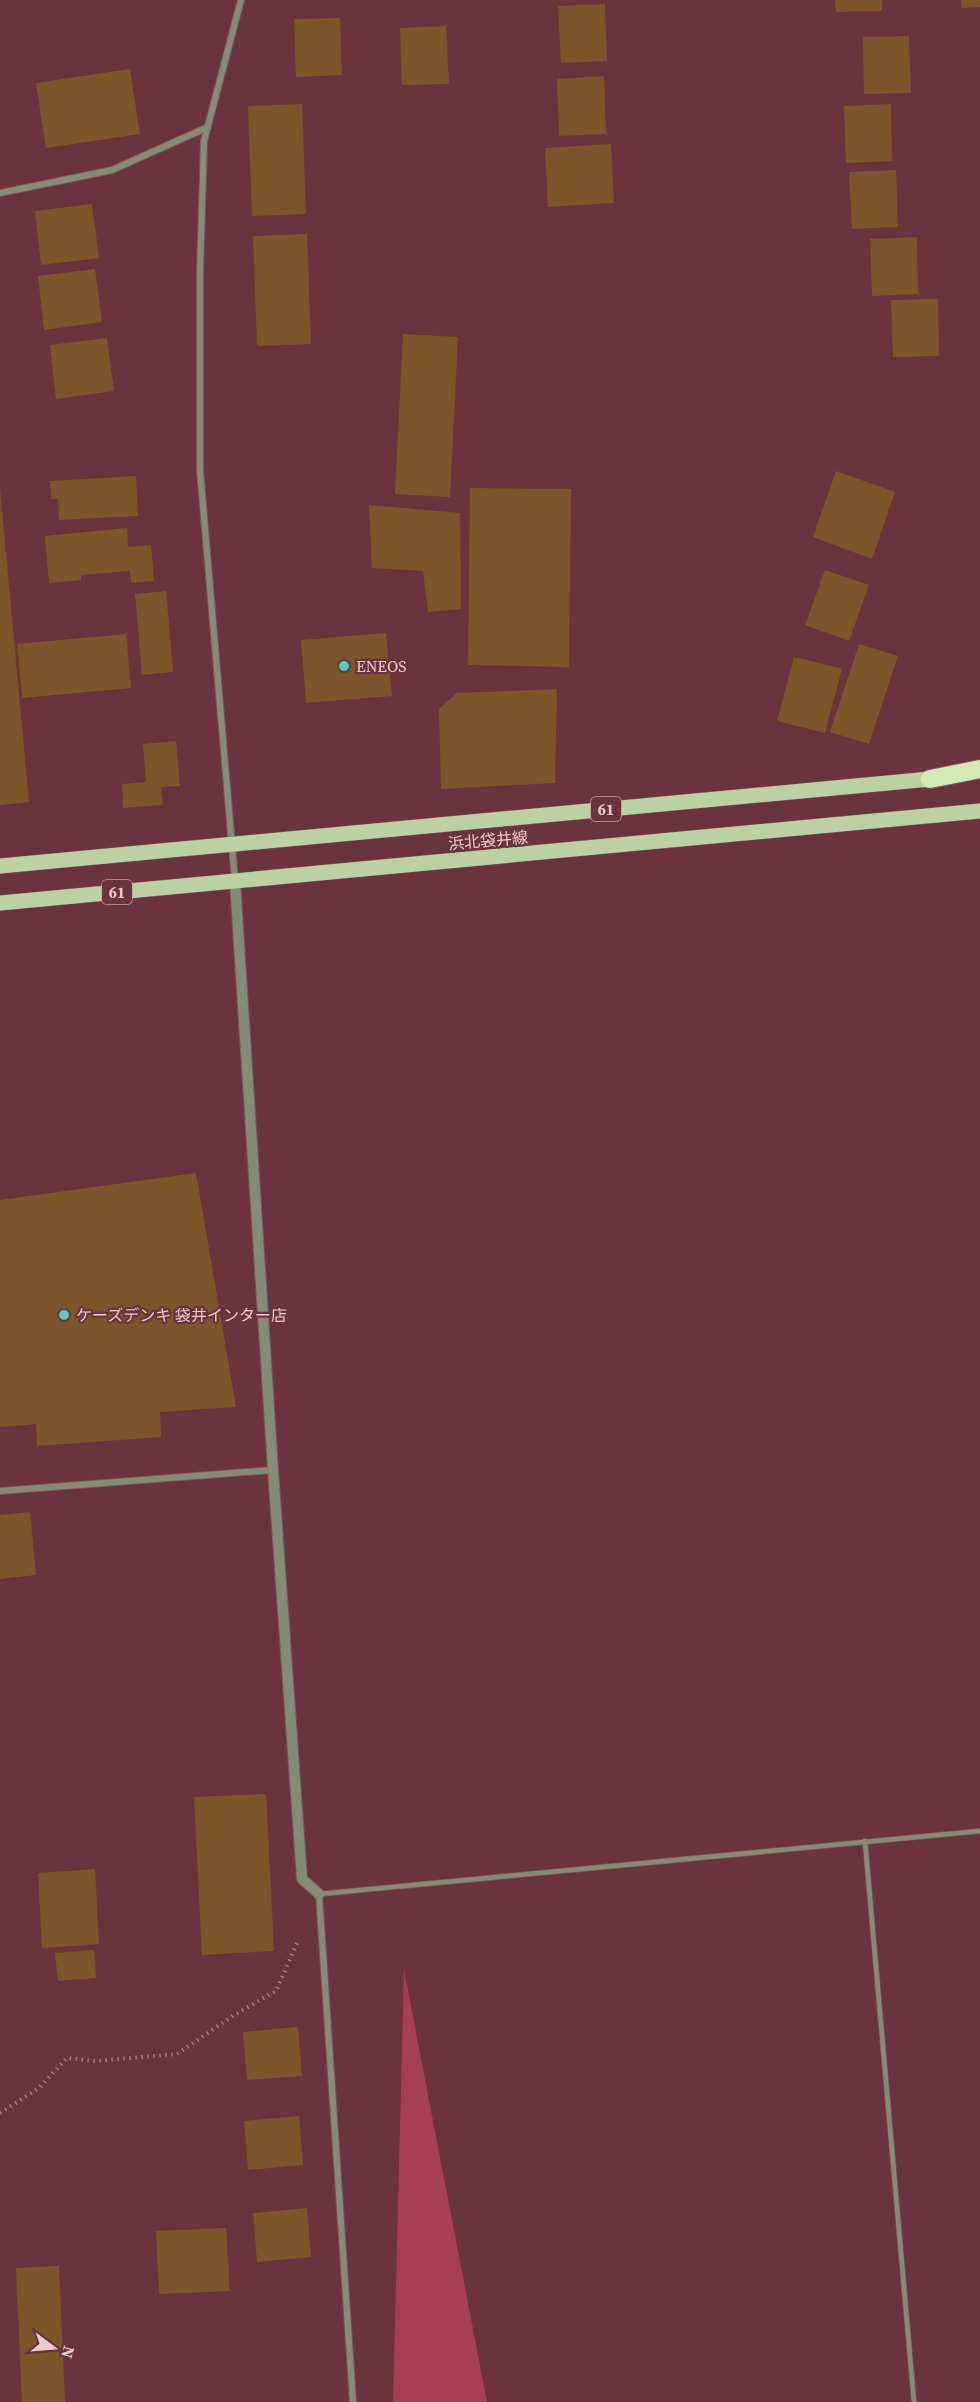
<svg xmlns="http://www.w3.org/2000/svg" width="980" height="2402" font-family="'Source Serif 4','Noto Sans JP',serif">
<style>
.green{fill:#a63e56}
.building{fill:#7c5628}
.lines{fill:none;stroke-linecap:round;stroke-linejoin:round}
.service-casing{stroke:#85515b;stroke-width:6}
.minor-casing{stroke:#85515b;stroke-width:8}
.tertiary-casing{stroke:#85515b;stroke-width:12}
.primary-casing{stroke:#85515b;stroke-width:16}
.motorway-casing{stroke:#85515b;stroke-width:20}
.path{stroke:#a87a82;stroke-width:4;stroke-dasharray:1.5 4.5;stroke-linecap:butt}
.service{stroke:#828d76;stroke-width:4.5}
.minor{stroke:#828d76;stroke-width:6}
.tertiary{stroke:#828d76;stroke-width:10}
.primary{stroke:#bad1a3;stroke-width:15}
.motorway{stroke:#d0ecb4;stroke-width:18}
.poi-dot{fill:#55cec5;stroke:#6b333e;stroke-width:2}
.labels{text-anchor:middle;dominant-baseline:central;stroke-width:4.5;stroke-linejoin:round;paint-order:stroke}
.shield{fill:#6b333e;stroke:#c69da3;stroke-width:1.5}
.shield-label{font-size:15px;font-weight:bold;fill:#edcace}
.poi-label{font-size:16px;fill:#edcace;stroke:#6b333e;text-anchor:start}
.street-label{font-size:16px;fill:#edcace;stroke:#6b333e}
</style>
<rect width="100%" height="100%" fill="#6b333e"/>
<path class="green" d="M 404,1970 L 487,2402 L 393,2402 Z"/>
<path class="building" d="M 835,0 L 882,0 L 882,11 L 836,12 Z
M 961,0 L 980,0 L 980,7 L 962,8 Z
M 605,4 L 607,61 L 561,63 L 558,6 Z
M 340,18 L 342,75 L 296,77 L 294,19 Z
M 446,26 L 449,84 L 402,85 L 400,28 Z
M 909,36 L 911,93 L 864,94 L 863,37 Z
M 130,69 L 140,134 L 46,148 L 36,83 Z
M 604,76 L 606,134 L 559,136 L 557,79 Z
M 302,104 L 306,214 L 252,216 L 248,106 Z
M 891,104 L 892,161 L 846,163 L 844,106 Z
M 611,144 L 614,203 L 548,207 L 545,148 Z
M 896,170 L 898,227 L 852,229 L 849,172 Z
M 92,204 L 99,258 L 41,265 L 35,211 Z
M 307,234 L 311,344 L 257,346 L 253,236 Z
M 917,237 L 918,294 L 872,296 L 870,239 Z
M 95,269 L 102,322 L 44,330 L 38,276 Z
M 938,299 L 939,356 L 893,357 L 891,300 Z
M 403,334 L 458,337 L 450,497 L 395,494 Z
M 107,338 L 114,391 L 56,399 L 50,345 Z
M 836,471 L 895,492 L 872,559 L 813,537 Z
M 136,476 L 138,516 L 59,520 L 58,499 L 51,499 L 50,481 Z
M 0,488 L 29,802 L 0,805 Z
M 470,488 L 571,489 L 569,667 L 468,665 Z
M 369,505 L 460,513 L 461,609 L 428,612 L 423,571 L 372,568 Z
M 127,528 L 128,547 L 151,545 L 154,581 L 131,583 L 130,571 L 81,575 L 81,580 L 49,583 L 45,536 Z
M 825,570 L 869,585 L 849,641 L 805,625 Z
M 166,591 L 173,672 L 142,675 L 135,594 Z
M 386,633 L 392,696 L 306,703 L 301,640 Z
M 126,634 L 131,688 L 22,698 L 17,644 Z
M 859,644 L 898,656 L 869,744 L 830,732 Z
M 794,657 L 842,669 L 825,733 L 777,721 Z
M 557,689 L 555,783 L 441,789 L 439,709 L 457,693 Z
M 176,741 L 180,786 L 161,787 L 163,805 L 123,808 L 122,784 L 146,782 L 143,744 Z
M 196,1173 L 236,1407 L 160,1412 L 161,1437 L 37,1446 L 36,1424 L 0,1427 L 0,1200 Z
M 30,1512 L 36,1575 L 0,1579 L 0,1515 Z
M 266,1794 L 274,1951 L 202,1955 L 194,1797 Z
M 95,1869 L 99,1944 L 42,1948 L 38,1873 Z
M 94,1950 L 96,1978 L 58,1981 L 55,1953 Z
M 298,2027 L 302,2076 L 247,2080 L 243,2032 Z
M 299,2116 L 303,2165 L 248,2170 L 244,2121 Z
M 307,2208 L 311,2257 L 257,2262 L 253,2213 Z
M 226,2228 L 230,2291 L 159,2294 L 156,2231 Z
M 59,2266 L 65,2402 L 22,2402 L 16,2268 Z"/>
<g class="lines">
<defs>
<path id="service" d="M 865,1841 L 914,2402
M 320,1894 L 980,1831"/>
<path id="minor" d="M 0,193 L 112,170 L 208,127
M 235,881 L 200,470 L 200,272 L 204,141 L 241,0
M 0,1491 L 273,1470
M 319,1894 L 353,2402"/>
<path id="tertiary" d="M 235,882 L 273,1470 L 302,1879 L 319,1894"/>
<path id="primary" d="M 0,866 L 941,778
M 0,903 L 980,811"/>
<path id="motorway" d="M 930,779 L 980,769"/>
</defs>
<use href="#service" class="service-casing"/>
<use href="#minor" class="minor-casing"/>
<use href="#tertiary" class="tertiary-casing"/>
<use href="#primary" class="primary-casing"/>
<use href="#motorway" class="motorway-casing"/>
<path class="path" d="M 0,2113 L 39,2088 L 67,2058 L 96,2061 L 177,2054 L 234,2015 L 276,1991 L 298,1941"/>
<use href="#service" class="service"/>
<use href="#minor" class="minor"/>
<use href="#tertiary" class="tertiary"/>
<use href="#primary" class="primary"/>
<use href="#motorway" class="motorway"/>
</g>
<g class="poi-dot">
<circle cx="344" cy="666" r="6"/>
<circle cx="64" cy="1315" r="6"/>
</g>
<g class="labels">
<g class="shield">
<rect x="591" y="797" width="30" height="24" rx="4.5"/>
<rect x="102" y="880" width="30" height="24" rx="4.5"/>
</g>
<g class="shield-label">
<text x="606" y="809">61</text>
<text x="117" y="892">61</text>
</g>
<g class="poi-label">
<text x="356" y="666">ENEOS</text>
<text x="76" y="1315">ケーズデンキ 袋井インター店</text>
</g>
<g class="street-label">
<text transform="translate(488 840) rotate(-5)">浜北袋井線</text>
</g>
</g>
<g transform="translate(54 2348) rotate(106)" stroke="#6b333e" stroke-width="4.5" paint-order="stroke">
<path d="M0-4.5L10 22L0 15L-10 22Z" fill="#edcace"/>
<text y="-9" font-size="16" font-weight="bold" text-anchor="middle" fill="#edcace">N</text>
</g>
</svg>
